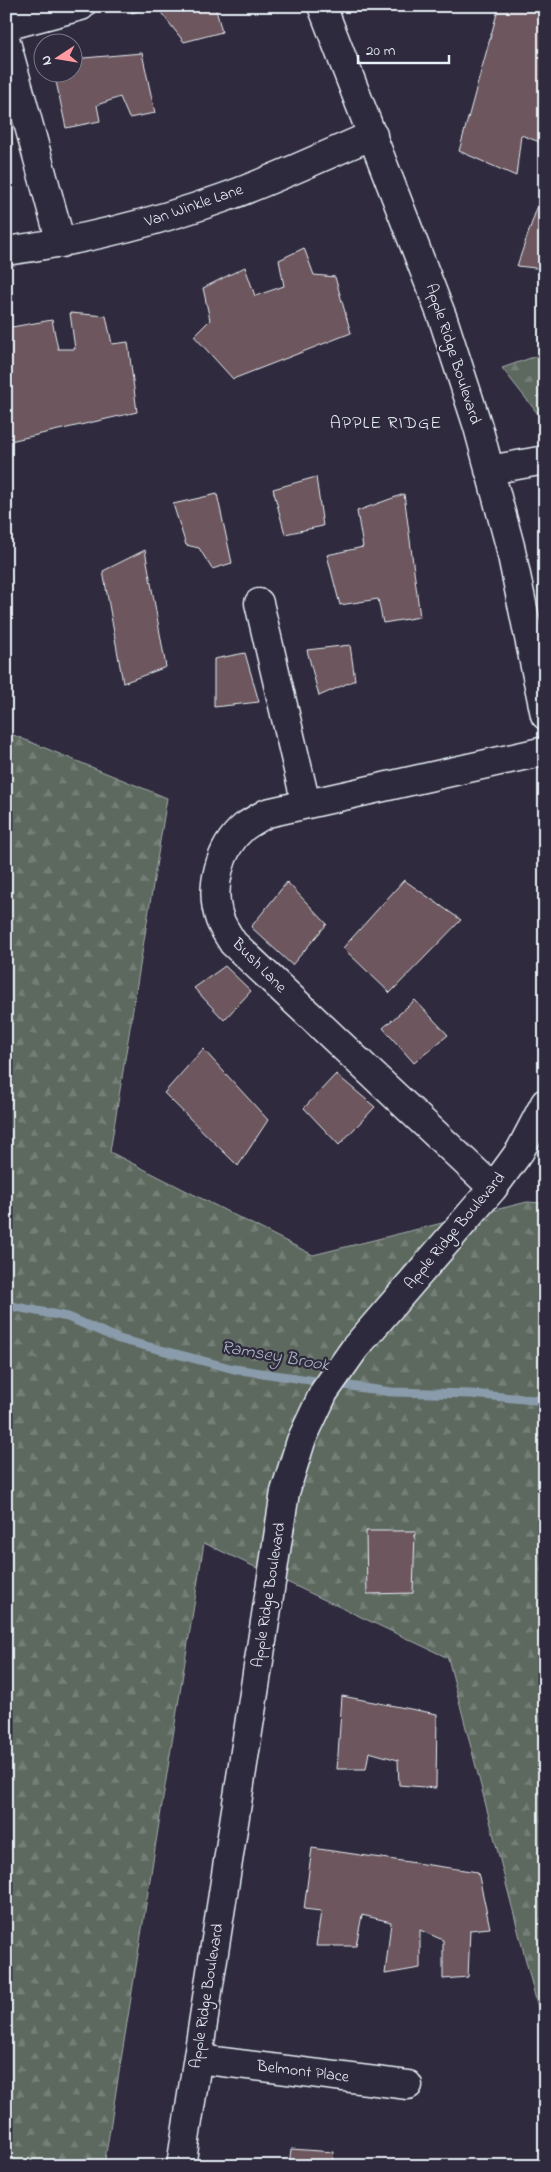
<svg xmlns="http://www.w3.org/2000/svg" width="551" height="2172" font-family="'Indie Flower',sans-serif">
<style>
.forest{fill:url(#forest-firs);stroke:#a2adac}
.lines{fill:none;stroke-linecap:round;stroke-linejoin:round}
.stream{stroke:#8a9bab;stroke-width:9}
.building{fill:#6d565d;stroke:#e8f1f8}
.minor-casing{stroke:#e8f1f8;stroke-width:31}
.minor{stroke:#2f2a3d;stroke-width:28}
.labels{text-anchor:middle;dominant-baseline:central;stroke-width:4.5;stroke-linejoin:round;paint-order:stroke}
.street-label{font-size:16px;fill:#e8f1f8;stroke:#2f2a3d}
.neighbourhood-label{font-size:18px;letter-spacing:1px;fill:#e8f1f8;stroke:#2f2a3d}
.water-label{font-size:18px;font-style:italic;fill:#aab7c4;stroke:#2f2a3d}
</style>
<defs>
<pattern id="forest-firs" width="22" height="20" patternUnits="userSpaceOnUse" patternTransform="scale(1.25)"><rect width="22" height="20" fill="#5d695f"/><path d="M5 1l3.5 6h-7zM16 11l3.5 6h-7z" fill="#747f77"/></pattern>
</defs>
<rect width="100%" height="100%" fill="#2f2a3d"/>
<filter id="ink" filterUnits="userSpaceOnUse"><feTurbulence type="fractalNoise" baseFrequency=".02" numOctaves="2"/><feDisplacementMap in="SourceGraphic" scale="10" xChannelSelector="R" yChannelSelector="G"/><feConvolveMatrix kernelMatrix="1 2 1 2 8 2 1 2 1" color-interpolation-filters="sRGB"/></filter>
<g filter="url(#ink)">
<path class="forest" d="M 545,353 L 545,423 L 502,368 Z
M 6,732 L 167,798 L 110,1152 L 313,1255 L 527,1202 L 545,1203 L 545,2035 L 448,1658 L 204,1543 L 104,2166 L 6,2166 Z"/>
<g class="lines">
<path class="stream" d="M 6,1305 L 68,1317 L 119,1339 L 234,1369 L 391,1392 L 471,1394 L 545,1401"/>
</g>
<path class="building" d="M 130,6 L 153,6 L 132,13 Z
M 156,6 L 215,6 L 222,32 L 184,42 Z
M 499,6 L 545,6 L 545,144 L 521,135 L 516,176 L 459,151 Z
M 142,53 L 155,113 L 129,118 L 120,97 L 97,105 L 100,121 L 66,128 L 54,72 L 72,72 L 72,59 Z
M 6,123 L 13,147 L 6,149 Z
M 542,193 L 545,194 L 545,269 L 517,266 Z
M 304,248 L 314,275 L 335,277 L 351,333 L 233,379 L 194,336 L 210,320 L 203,288 L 245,267 L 255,296 L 284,286 L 279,260 Z
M 70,313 L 106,316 L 112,344 L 128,342 L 137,412 L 6,442 L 6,356 L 9,353 L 6,328 L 52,320 L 58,349 L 75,349 Z
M 316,477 L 323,526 L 285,534 L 273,489 Z
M 217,494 L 232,563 L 212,569 L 199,548 L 186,545 L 173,504 Z
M 404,494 L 420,617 L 383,623 L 378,599 L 340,605 L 327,555 L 363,547 L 357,511 Z
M 145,550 L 166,667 L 123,683 L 103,571 Z
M 350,645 L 355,680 L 319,696 L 307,650 Z
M 245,653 L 259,702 L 214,707 L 214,659 Z
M 404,880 L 461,920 L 390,993 L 343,948 Z
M 287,882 L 327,924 L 292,965 L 251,927 Z
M 225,966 L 251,991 L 224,1020 L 194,988 Z
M 415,1000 L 448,1035 L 414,1063 L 383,1028 Z
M 203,1049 L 268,1120 L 238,1166 L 164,1093 Z
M 336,1074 L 375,1107 L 339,1145 L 304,1108 Z
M 366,1531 L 415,1531 L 413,1593 L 367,1594 Z
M 342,1696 L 437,1714 L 436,1788 L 399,1785 L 398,1760 L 369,1752 L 366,1769 L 337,1769 Z
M 312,1848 L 478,1872 L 490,1928 L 470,1930 L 468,1977 L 443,1979 L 443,1940 L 420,1930 L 420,1968 L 385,1974 L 391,1922 L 362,1915 L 356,1946 L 316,1946 L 321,1911 L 304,1909 Z
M 291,2149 L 334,2152 L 332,2166 L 289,2166 Z"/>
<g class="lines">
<defs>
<path id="minor" d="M 322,6 L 443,319 L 478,427 L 510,546 L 545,715
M 6,26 L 81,6
M 6,42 L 61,243
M 6,251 C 80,241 153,223 223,198 C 274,180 323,156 373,135
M 489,470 L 545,460
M 259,603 L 306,804
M 493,1188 L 233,943 C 229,936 223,928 220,920 C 209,889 219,848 244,827 C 251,822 260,817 267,813 L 545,751
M 198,2059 L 408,2085
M 181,2166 L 285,1492 L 301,1441 L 324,1392 L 355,1348 L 493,1188 L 520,1151 L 545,1103"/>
</defs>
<use href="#minor" class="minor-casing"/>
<use href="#minor" class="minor"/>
</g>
</g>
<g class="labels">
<g class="street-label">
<text transform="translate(194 206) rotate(-19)">Van Winkle Lane</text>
<text transform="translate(453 354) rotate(72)">Apple Ridge Boulevard</text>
<text transform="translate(259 966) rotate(45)">Bush Lane</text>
<text transform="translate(455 1231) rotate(-50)">Apple Ridge Boulevard</text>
<text transform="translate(269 1595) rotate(-81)">Apple Ridge Boulevard</text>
<text transform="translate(207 1996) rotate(-81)">Apple Ridge Boulevard</text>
<text transform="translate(303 2072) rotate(7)">Belmont Place</text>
</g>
<g class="neighbourhood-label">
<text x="386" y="424">APPLE RIDGE</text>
</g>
<g class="water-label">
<text transform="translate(275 1357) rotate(10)">Ramsey Brook</text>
</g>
</g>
<rect width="551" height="2172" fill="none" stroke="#2f2a3d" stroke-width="25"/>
<rect x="12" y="12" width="526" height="2147" fill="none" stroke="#e8f1f8" stroke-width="2" filter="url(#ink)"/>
<g transform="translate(58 58) rotate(258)"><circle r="24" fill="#2f2a3d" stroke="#797a88"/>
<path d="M0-4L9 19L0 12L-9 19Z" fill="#ff9aa2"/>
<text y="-8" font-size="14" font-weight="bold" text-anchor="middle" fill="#e8f1f8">N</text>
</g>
<path d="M358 55v8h91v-8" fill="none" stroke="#e8f1f8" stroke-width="2.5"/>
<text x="366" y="55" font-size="15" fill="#e8f1f8" stroke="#2f2a3d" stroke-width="4" paint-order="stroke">20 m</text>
</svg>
